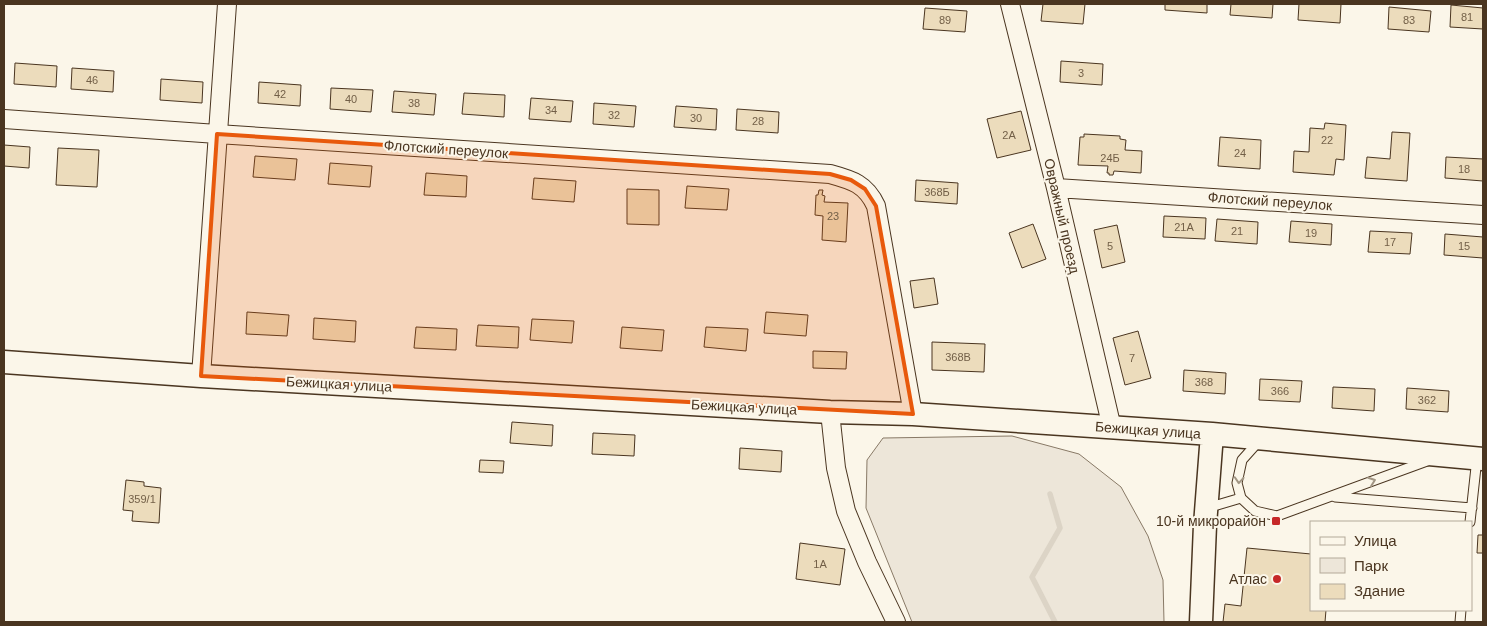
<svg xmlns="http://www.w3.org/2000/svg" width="1487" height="626" font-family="Helvetica,sans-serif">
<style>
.green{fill:#ede6d9;stroke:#887966}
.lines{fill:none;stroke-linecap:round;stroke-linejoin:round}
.stream{stroke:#dcd4c6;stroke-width:5.5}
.building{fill:#ecdcbc;stroke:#4a3520}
.service-casing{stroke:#4a3520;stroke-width:11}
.minor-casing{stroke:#4a3520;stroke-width:20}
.tertiary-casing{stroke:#4a3520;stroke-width:25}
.service{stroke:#fbf6e9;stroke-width:9}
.minor{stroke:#fbf6e9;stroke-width:18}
.tertiary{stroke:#fbf6e9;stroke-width:22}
.oneway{stroke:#a29684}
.marked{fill:#e8590c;fill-opacity:0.2;stroke:#e8590c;stroke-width:4;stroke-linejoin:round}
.poi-dot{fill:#c62828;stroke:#fbf6e9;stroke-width:2}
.labels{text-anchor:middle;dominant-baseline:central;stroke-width:4;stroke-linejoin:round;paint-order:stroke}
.number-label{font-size:11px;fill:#725f47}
.street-label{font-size:14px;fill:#4a3520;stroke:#fbf6e9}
.poi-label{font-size:14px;fill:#4a3520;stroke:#fbf6e9;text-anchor:end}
</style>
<rect width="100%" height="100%" fill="#fbf6e9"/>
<path class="green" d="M 1012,436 L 1079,454 L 1121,487 L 1148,536 L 1163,580 L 1164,622 L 912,622 L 866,508 L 867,460 L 883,438 Z"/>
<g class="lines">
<path class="stream" d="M 1050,494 L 1060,528 L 1032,577 L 1055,622"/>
</g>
<path class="building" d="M 1043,4 L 1085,4 L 1083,24 L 1041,21 Z
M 1165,4 L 1207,4 L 1207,13 L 1165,10 Z
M 1231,4 L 1273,4 L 1272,18 L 1230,15 Z
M 1299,4 L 1341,4 L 1340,23 L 1298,20 Z
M 1451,5 L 1483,8 L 1483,29 L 1450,27 Z
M 1389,7 L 1431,11 L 1429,32 L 1388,29 Z
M 925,8 L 967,11 L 965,32 L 923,29 Z
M 1061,61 L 1103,64 L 1102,85 L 1060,82 Z
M 15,63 L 57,66 L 56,87 L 14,84 Z
M 72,68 L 114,71 L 113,92 L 71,89 Z
M 161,79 L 203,82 L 202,103 L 160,100 Z
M 259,82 L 301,85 L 300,106 L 258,103 Z
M 331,88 L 373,90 L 371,112 L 330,109 Z
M 394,91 L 436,94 L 434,115 L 392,112 Z
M 464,93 L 505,95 L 504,117 L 462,114 Z
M 531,98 L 573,101 L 571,122 L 529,119 Z
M 594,103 L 636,106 L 634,127 L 593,124 Z
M 676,106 L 717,109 L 716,130 L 674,127 Z
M 737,109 L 779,112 L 778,133 L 736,130 Z
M 1021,111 L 1031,150 L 997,158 L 987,119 Z
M 1325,123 L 1346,125 L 1344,160 L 1336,159 L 1334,175 L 1293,172 L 1294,151 L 1309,152 L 1310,128 L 1324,129 Z
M 1392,132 L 1410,133 L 1407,181 L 1365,178 L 1367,157 L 1390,159 Z
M 1084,134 L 1120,136 L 1120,139 L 1126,140 L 1125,150 L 1142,151 L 1141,173 L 1114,171 L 1113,175 L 1109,175 L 1109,173 L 1107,173 L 1108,166 L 1078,165 L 1080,137 L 1084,137 Z
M 1220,137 L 1261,140 L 1260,169 L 1218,166 Z
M 4,145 L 30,147 L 29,168 L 4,166 Z
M 58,148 L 99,150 L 97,187 L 56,185 Z
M 255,156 L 297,159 L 295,180 L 253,177 Z
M 1446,157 L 1483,159 L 1483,181 L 1445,178 Z
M 330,163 L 372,166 L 370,187 L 328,184 Z
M 426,173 L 467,176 L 466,197 L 424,195 Z
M 534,178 L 576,181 L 574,202 L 532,199 Z
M 916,180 L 958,183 L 957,204 L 915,201 Z
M 687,186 L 729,189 L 727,210 L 685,208 Z
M 627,189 L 659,190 L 659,225 L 627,224 Z
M 819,190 L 823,190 L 822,195 L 825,196 L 824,202 L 848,203 L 846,242 L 822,240 L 823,216 L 815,215 L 816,195 L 818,195 Z
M 1164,216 L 1206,218 L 1205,239 L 1163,237 Z
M 1217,219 L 1258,222 L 1257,244 L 1215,241 Z
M 1291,221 L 1332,224 L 1331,245 L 1289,242 Z
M 1033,224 L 1046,259 L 1022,268 L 1009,233 Z
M 1117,225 L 1125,262 L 1102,268 L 1094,230 Z
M 1370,231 L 1412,233 L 1410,254 L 1368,252 Z
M 1445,234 L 1483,237 L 1483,258 L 1444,255 Z
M 934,278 L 938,304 L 914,308 L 910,281 Z
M 247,312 L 289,315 L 287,336 L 246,334 Z
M 766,312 L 808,315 L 806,336 L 764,333 Z
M 314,318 L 356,321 L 355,342 L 313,339 Z
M 532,319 L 574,321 L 572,343 L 530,340 Z
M 478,325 L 519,327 L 518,348 L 476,346 Z
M 416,327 L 457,329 L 456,350 L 414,348 Z
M 622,327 L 664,330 L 662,351 L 620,348 Z
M 706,327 L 748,329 L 746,351 L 704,347 Z
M 1138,331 L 1151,378 L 1125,385 L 1113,338 Z
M 932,342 L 985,344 L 984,372 L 932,370 Z
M 813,351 L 847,352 L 846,369 L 813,368 Z
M 1184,370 L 1226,373 L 1225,394 L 1183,391 Z
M 1260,379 L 1302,381 L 1300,402 L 1259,400 Z
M 1333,387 L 1375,389 L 1374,411 L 1332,408 Z
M 1407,388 L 1449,391 L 1448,412 L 1406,409 Z
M 512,422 L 553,425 L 552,446 L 510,443 Z
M 593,433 L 635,435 L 634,456 L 592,454 Z
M 740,448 L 782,451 L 781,472 L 739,469 Z
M 480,460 L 504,461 L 503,473 L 479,472 Z
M 126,480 L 144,482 L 144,486 L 161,488 L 159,523 L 132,521 L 133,511 L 123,510 Z
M 1478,535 L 1483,535 L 1483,553 L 1477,553 Z
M 800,543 L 845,549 L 840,585 L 796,579 Z
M 1247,548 L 1311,554 L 1311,610 L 1326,610 L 1325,622 L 1223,622 L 1225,604 L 1241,606 Z"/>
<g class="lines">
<defs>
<path id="service" d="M 1259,441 L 1242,460 L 1237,483 L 1241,498 L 1255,511 L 1277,516 L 1427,461
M 1335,497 L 1472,508
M 1207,508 L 1241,498
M 1470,522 L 1477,458
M 1460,622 L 1461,610"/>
<path id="minor" d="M 1010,4 L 1056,188 L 1112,428
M 4,119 L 217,134 L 830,174 C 852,180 866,184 876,206 L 913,414
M 1056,188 L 1483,215
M 201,376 L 227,4
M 830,412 L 836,468 L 846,511 L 867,562 L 896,622"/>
<path id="tertiary" d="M 4,362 L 201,376 L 830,412 L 913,414 L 1212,434 L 1483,459
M 1201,622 L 1205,525 L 1212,434"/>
</defs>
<use href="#service" class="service-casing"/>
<use href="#minor" class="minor-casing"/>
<use href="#tertiary" class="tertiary-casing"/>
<use href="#service" class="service"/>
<use href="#minor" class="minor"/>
<use href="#tertiary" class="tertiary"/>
</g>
<defs><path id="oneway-chevron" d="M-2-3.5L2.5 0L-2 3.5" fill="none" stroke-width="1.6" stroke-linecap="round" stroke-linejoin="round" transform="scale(1.25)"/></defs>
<g class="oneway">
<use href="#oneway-chevron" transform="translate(1239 480) rotate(94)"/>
<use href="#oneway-chevron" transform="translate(1372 481) rotate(-20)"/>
</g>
<path class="marked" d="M 217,134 L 830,174 L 851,180 L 865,189 L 876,206 L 913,414 L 201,376 Z"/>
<g class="poi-dot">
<rect x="1271" y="516" width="10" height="10" rx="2.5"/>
<circle cx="1277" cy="579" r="5"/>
</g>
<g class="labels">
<g class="number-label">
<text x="1467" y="17">81</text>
<text x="945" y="20">89</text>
<text x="1409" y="20">83</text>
<text x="1081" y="73">3</text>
<text x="92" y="80">46</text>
<text x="280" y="94">42</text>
<text x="351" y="99">40</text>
<text x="414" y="103">38</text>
<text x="551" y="110">34</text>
<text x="614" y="115">32</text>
<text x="696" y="118">30</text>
<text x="758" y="121">28</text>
<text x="1009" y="135">2А</text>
<text x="1327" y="140">22</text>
<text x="1240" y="153">24</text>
<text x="1110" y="158">24Б</text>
<text x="1464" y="169">18</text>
<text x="937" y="192">368Б</text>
<text x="833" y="216">23</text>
<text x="1184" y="227">21А</text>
<text x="1237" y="231">21</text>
<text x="1311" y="233">19</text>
<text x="1390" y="242">17</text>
<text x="1110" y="246">5</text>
<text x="1464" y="246">15</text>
<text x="958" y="357">368В</text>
<text x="1132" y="358">7</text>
<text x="1204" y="382">368</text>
<text x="1280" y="391">366</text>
<text x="1427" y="400">362</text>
<text x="142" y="499">359/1</text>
<text x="820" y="564">1А</text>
</g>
<g class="street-label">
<text transform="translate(446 149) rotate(4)">Флотский переулок</text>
<text transform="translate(1270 201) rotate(4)">Флотский переулок</text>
<text transform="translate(1062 216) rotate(77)">Овражный проезд</text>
<text transform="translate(339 384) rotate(3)">Бежицкая улица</text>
<text transform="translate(744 407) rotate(3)">Бежицкая улица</text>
<text transform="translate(1148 430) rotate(4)">Бежицкая улица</text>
</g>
<g class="poi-label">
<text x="1266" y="521">10-й микрорайон</text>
<text x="1267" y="579">Атлас</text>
</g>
</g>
<rect width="1487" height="626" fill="none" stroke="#4a3520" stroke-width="10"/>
<rect x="1310" y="521" width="162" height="90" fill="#fbf6e9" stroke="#b4a999"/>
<rect x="1320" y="537" width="25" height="8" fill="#fbf6e9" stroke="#b4a999"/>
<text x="1354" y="546" font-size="15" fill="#4a3520">Улица</text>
<rect x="1320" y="558" width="25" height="15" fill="#ede6d9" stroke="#b4a999"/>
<text x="1354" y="571" font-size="15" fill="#4a3520">Парк</text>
<rect x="1320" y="584" width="25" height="15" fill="#ecdcbc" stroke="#b4a999"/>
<text x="1354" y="596" font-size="15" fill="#4a3520">Здание</text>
</svg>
